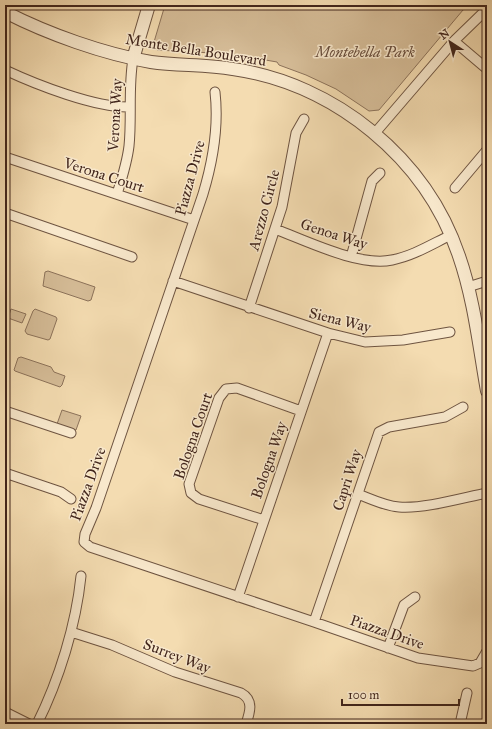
<svg xmlns="http://www.w3.org/2000/svg" width="492" height="729" font-family="'IM FELL Great Primer',serif">
<style>
.green{fill:#d6bd98;stroke:#8c725a}
.lines{fill:none;stroke-linecap:round;stroke-linejoin:round}
.minor-casing{stroke:#6e5441;stroke-width:11}
.tertiary-casing{stroke:#6e5441;stroke-width:14}
.minor{stroke:#f8e8cc;stroke-width:9}
.tertiary{stroke:#f8e8cc;stroke-width:12}
.labels{text-anchor:middle;dominant-baseline:central;stroke-width:3;stroke-linejoin:round;paint-order:stroke}
.street-label{font-size:15px;fill:#42261c;stroke:#f8e8cc}
.park-label{font-size:15px;font-style:italic;fill:#674c3b;stroke:#f8e8cc}
</style>
<rect width="100%" height="100%" fill="#f4dcb1"/>
<filter id="stains"><feTurbulence type="fractalNoise" baseFrequency=".005" numOctaves="4"/><feColorMatrix values="0 0 0 0 .2 0 0 0 0 .09 0 0 0 0 .02 0 0 0 .5 -.17"/></filter>
<radialGradient id="worn" r=".72"><stop offset=".6" stop-color="#630" stop-opacity="0"/><stop offset="1" stop-color="#630" stop-opacity=".3"/></radialGradient>
<path class="green" d="M 165,5 L 470,5 L 463,10 L 379,110 L 369,111 L 336,89 L 306,75 L 279,65 L 277,62 L 231,54 L 157,50 L 154,42 Z
M 48,271 L 95,287 L 91,300 L 88,301 L 43,286 L 45,272 Z
M 11,309 L 26,314 L 22,323 L 8,318 Z
M 35,309 L 56,317 L 57,319 L 50,339 L 48,340 L 27,334 L 25,331 L 33,311 Z
M 21,357 L 51,367 L 54,372 L 65,376 L 62,385 L 60,387 L 15,371 L 14,370 L 18,358 Z
M 62,410 L 81,416 L 76,430 L 57,424 Z"/>
<g class="lines">
<defs>
<path id="minor" d="M 454,41 L 487,69
M 5,70 C 37,85 96,108 130,107
M 215,92 C 219,127 213,161 203,194 L 96,508 L 85,534 L 84,542 L 90,547 L 314,622 L 418,658 L 473,666 L 480,663 L 487,651
M 375,133 L 454,41 L 487,9
M 5,157 L 194,220
M 455,188 L 487,150
M 117,194 C 122,178 127,163 129,146 C 132,117 128,88 133,59
M 5,213 L 132,257
M 275,229 C 307,241 359,267 392,260 C 413,256 432,244 451,235
M 351,257 L 372,181 L 380,173
M 173,281 L 328,333 L 365,342 L 403,340 L 450,332
M 468,287 L 487,281
M 249,308 L 282,207 L 296,133 L 304,119
M 5,411 L 71,433
M 5,473 L 61,492 L 71,499
M 358,494 C 371,499 385,506 399,507 C 424,509 462,498 487,493
M 264,520 L 199,499 L 191,493 L 189,484 L 219,398 L 226,389 L 237,388 L 301,411
M 238,597 L 328,333
M 314,622 L 379,432 L 389,427 L 445,417 L 463,407
M 71,632 L 112,645 L 175,672 L 241,693 C 254,700 250,712 246,724
M 388,648 L 404,605 L 415,597
M 5,712 L 29,724
M 37,724 C 59,680 76,625 81,576
M 460,724 L 467,693"/>
<path id="tertiary" d="M 5,12 C 48,34 104,54 151,62 C 178,66 206,64 233,69 C 335,84 426,158 459,256 C 474,299 479,346 487,391
M 133,59 L 149,5"/>
</defs>
<use href="#minor" class="minor-casing"/>
<use href="#tertiary" class="tertiary-casing"/>
<use href="#minor" class="minor"/>
<use href="#tertiary" class="tertiary"/>
</g>
<g class="labels">
<g class="street-label">
<text transform="translate(196 50) rotate(9)">Monte Bella Boulevard</text>
<text transform="translate(115 115) rotate(-87)">Verona Way</text>
<text transform="translate(104 175) rotate(18)">Verona Court</text>
<text transform="translate(190 178) rotate(-75)">Piazza Drive</text>
<text transform="translate(264 210) rotate(-75)">Arezzo Circle</text>
<text transform="translate(334 234) rotate(18)">Genoa Way</text>
<text transform="translate(340 320) rotate(14)">Siena Way</text>
<text transform="translate(193 436) rotate(-71)">Bologna Court</text>
<text transform="translate(269 460) rotate(-71)">Bologna Way</text>
<text transform="translate(347 480) rotate(-72)">Capri Way</text>
<text transform="translate(88 484) rotate(-70)">Piazza Drive</text>
<text transform="translate(387 632) rotate(19)">Piazza Drive</text>
<text transform="translate(177 656) rotate(21)">Surrey Way</text>
</g>
<g class="park-label">
<text x="365" y="52">Montebella Park</text>
</g>
</g>
<rect width="492" height="729" fill="none" stroke="#f4dcb1" stroke-width="20"/>
<rect x="6" y="6" width="480" height="717" fill="none" stroke="#42261c" stroke-width="2"/>
<rect x="10" y="10" width="472" height="709" fill="none" stroke="#42261c"/>
<g transform="translate(450 42) rotate(324)" stroke="#f8e8cc" stroke-width="3" paint-order="stroke">
<path d="M0-3L7 15L0 10L-7 15Z" fill="#42261c"/>
<text y="-6" font-size="11" font-weight="bold" text-anchor="middle" fill="#42261c">N</text>
</g>
<path d="M342 699v6h117v-6" fill="none" stroke="#42261c" stroke-width="2"/>
<text x="348" y="699" font-size="12" fill="#42261c" stroke="#f8e8cc" stroke-width="3" paint-order="stroke">100 m</text>
<rect width="100%" height="100%" filter="url(#stains)"/>
<rect width="100%" height="100%" fill="url(#worn)"/>
</svg>
